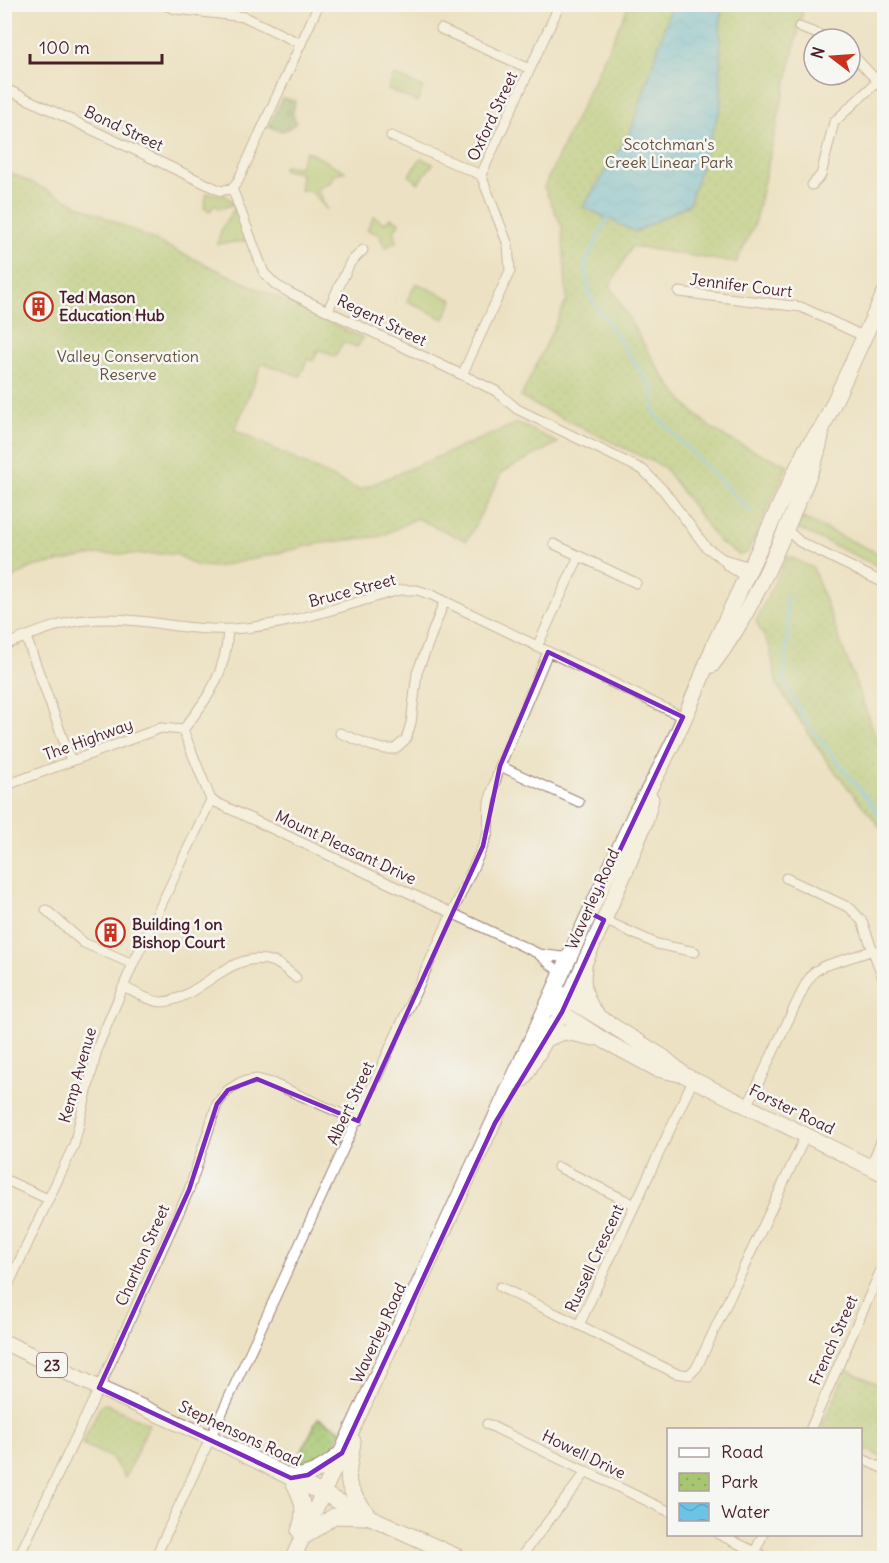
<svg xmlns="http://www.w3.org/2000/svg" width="889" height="1563" font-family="Delius,sans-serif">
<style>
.grass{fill:#a6c76f;stroke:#78734d;stroke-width:1.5}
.forest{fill:url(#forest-firs);stroke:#676646;stroke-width:1.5}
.park{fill:url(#park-dots);stroke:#78734d;stroke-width:1.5}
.water{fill:url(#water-waves);stroke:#5a718a;stroke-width:1.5}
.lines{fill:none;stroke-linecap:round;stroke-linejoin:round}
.stream{stroke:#6bc3e8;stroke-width:3}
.street-casing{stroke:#9b8076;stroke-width:11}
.primary-casing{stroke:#9b8076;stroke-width:17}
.street{stroke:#fff;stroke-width:9}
.primary{stroke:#fff;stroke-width:15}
.marked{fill:none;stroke:#7b2cbf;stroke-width:4.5;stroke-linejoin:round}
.labels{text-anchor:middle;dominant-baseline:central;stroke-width:5;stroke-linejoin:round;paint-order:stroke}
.shield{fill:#f6f6f2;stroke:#7e6067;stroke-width:1.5}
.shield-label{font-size:15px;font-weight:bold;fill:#4a1f2b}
.street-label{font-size:16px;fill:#4a1f2b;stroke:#f6f6f2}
.park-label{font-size:16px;fill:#66513f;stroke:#f6f6f2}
.poi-label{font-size:16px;font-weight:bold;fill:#4a1f2b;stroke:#f6f6f2;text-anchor:start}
</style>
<defs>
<pattern id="forest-firs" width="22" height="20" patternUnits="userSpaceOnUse" patternTransform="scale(1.5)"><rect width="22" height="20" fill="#84ac62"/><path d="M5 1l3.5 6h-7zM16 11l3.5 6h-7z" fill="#6e8b51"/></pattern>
<pattern id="park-dots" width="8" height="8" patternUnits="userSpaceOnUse" patternTransform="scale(1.5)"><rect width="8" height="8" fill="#a6c76f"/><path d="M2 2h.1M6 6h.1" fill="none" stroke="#90aa60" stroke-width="1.8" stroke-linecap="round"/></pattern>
<pattern id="water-waves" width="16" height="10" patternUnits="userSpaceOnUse" patternTransform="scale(1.5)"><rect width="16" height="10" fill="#6bc3e8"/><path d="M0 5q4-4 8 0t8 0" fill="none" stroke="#5ea7c7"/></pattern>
</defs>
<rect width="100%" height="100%" fill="#f6f6f2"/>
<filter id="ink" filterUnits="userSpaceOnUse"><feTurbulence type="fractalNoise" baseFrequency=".0167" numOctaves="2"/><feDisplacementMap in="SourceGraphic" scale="12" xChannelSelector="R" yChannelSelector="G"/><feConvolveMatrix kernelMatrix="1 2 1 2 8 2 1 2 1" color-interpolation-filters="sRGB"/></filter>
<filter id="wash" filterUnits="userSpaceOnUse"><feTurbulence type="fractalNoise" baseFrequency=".008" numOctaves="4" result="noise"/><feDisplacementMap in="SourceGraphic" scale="24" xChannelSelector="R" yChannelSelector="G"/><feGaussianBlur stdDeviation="1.35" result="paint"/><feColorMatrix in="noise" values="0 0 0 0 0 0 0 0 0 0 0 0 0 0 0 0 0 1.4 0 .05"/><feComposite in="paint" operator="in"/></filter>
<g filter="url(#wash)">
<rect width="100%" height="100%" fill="#ece1c2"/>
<path class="grass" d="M 394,75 L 423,88 L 417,102 L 388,89 Z
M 306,151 L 345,171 L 333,175 L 332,181 L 317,189 L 327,210 L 311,191 L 300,190 L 301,173 L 282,170 L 284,166 L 299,167 Z
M 421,158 L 433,164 L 418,183 L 409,175 Z
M 207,193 L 225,195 L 235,204 L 219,209 L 215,204 L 210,211 L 204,208 Z
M 236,206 L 246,241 L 217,244 L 222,228 Z
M 374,216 L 384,223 L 392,218 L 400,223 L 394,230 L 397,241 L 385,248 L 379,234 L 367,230 Z
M 416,283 L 453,300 L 444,319 L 407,301 Z
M 802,518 L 884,556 L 884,569 L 797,528 Z"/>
<path class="forest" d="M 282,98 L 295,101 L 293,113 L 296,123 C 285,132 281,134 269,126 Z"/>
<path class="park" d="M 629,5 L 804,5 L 754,225 L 736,263 L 632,246 L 610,286 C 639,334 665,392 710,427 C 734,444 762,454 788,465 L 747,553 L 740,555 L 719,542 L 664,467 L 539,407 L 521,397 L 567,300 L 562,227 L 544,187 Z
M 4,170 L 363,338 L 357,347 L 343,342 L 335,357 L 319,349 L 313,361 L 308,359 L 300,376 L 262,363 L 235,430 L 359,490 L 518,423 L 558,443 L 502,472 L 467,541 L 416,518 L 382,536 L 322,543 L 217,567 L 197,566 L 176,554 L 99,554 L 32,567 L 5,583 Z
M 787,556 L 813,568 L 884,759 L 884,832 L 828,763 L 777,685 L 770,648 L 756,621 Z
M 847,1370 L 884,1387 L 884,1458 L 861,1447 L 860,1430 L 824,1429 L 822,1426 Z
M 106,1404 L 149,1424 L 125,1478 L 112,1458 L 82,1444 L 101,1405 Z
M 318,1418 L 342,1430 C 331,1452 325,1468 297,1462 Z"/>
<path class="water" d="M 672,5 L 722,5 L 720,30 L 721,106 L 689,204 L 635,232 L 583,207 L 631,131 Z"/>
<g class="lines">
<path class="stream" d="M 608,217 L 585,264 L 589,295 L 652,388 L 654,412 L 681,442 L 750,511
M 786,596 L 788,631 L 784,682 L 807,723 L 877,811 L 884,823"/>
</g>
</g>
<g filter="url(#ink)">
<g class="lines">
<defs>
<path id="street" d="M 161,4 L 176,9 L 245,17 L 301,44
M 319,4 L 238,181 L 232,188 L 264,273 L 276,285 L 290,293 L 496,391 L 517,409 L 643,470 L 664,491 L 706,547 L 723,559 L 728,566 L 747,577
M 799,27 L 831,39
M 441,29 L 530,69
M 850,52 L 884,88
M 4,88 L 221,191 L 232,188
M 391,136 L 481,175
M 812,185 L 821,175 L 834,122 L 878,81
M 679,292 L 801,307 L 865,337
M 328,310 L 350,263 L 363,250
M 462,375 L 510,271 L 508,245 L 481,175 L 560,4
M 786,529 L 800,542 L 884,583
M 554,544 L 636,583
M 723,559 L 751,567
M 26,637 L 71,761
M 4,645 C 31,635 59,622 87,620 C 136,615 184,632 232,629 C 291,626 344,605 400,590 L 417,590 L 432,595 L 683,717
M 537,647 L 579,556
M 183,730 L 211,800 L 537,953 L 556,969 L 560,977
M 183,730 C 209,697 226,673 228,630
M 340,733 L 372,746 L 384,749 L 395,749 L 406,739 L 411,723 L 417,673 L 444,602
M 500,766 L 579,802
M 4,786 L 161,728 L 183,730
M 786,878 L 850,908 L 862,921 L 884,981
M 46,910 L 84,943 L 133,964
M 604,920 L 657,944 L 695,952
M 539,954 L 562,957 L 571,953
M 123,987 C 133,991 150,1002 162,1002 C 202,999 229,947 274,962 C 282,965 290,973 296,978
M 693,1080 L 579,1325 L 675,1373 L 689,1375 L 697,1367 L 806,1135
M 747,1107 L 806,983 L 814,972 L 824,966 L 874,950
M 558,1167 L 635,1205
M 870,1167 L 884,1135
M 4,1179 L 48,1199
M 500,1287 L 579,1325
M 4,1294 L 74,1145 L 98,1046 L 133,964 L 211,800
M 487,1424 L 668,1511
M 810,1430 L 884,1263
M 860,1458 L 884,1469
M 718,1534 L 768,1558
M 755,1552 L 763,1534
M 18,1558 L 95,1397 L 189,1190 L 217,1104 L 228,1090 L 241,1082 L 257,1079 L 272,1083 L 358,1121
M 155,1558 L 483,846 L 488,833 L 489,802 L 500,766 L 548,652
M 520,1558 L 587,1471"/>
<path id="primary" d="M 712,665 C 746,621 771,564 793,513 C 804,486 818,460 822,430
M 584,968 C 581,985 586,1002 597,1015
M 559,993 L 663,1057 L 682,1073
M 553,1007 L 605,1041 L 657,1069 L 684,1075 L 884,1174
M 546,1039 L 564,1032 L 594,1038
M 523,1079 L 562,1012 L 604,920 L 628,865 L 645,822 L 651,799
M 4,1342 L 99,1388 L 211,1438 L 370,1517 L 460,1558
M 353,1441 C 349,1479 340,1479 366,1512
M 291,1478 C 302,1497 307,1510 299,1531
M 291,1478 C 311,1475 324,1468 339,1455
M 307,1535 L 334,1516 L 364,1517
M 293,1558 L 636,812 C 667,760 693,702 714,645 L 806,449 L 823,426 L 884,294"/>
</defs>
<use href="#street" class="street-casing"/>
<use href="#primary" class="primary-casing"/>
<use href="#street" class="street"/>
<use href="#primary" class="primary"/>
</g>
</g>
<path d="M0 0H889V1563H0ZM 548,652 L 683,717 L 590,913 L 604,920 L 562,1012 L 495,1123 L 342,1453 L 308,1475 L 291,1478 L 99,1388 L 189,1190 L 217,1104 L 228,1090 L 257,1079 L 358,1121 L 483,846 L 500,766 Z" fill="#ece1c2" fill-opacity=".55" fill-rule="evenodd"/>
<path class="marked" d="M 548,652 L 683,717 L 590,913 L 604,920 L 562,1012 L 495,1123 L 342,1453 L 308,1475 L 291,1478 L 99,1388 L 189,1190 L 217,1104 L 228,1090 L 257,1079 L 358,1121 L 483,846 L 500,766 Z"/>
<defs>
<symbol id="building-ring" viewBox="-11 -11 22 22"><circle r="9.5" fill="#f6f6f2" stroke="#c8321e" stroke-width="1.5"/><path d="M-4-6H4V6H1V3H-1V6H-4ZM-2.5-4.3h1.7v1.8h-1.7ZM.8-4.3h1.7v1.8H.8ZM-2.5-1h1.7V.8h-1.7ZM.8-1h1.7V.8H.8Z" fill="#c8321e"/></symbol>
</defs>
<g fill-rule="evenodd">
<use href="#building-ring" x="22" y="290" width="33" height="33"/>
<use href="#building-ring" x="94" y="916" width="33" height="33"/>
</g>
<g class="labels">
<rect class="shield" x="37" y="1353" width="30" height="24" rx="4.5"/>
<g class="shield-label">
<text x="52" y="1365">23</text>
</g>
<g class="street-label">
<text transform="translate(492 116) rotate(-65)">Oxford Street</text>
<text transform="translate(124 128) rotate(25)">Bond Street</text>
<text transform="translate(741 285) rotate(7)">Jennifer Court</text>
<text transform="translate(382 320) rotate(26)">Regent Street</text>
<text transform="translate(352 590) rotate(-15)">Bruce Street</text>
<text transform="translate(88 739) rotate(-20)">The Highway</text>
<text transform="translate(346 847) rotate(25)">Mount Pleasant Drive</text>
<text transform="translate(592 899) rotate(-66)">Waverley Road</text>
<text transform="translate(77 1075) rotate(-74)">Kemp Avenue</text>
<text transform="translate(350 1103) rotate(-65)">Albert Street</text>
<text transform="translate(792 1109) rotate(26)">Forster Road</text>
<text transform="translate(142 1255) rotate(-66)">Charlton Street</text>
<text transform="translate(594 1258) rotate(-65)">Russell Crescent</text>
<text transform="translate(378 1333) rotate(-65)">Waverley Road</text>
<text transform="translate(833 1340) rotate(-66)">French Street</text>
<text transform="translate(240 1433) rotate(25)">Stephensons Road</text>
<text transform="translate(584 1454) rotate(26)">Howell Drive</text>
</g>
<g class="park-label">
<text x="669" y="144">Scotchman's<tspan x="669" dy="18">Creek Linear Park</tspan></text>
<text x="128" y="356">Valley Conservation<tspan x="128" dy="18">Reserve</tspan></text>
</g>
<g class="poi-label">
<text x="59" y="297">Ted Mason<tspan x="59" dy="18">Education Hub</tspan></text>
<text x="132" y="924">Building 1 on<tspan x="132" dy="18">Bishop Court</tspan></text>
</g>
</g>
<rect width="889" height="1563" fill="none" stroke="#f6f6f2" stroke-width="24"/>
<rect x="667" y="1428" width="195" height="108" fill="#f6f6f2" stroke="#b1a0a2" stroke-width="1.5"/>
<rect x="679" y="1448" width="30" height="9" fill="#ffffff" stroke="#b1a0a2" stroke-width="1.5"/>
<text x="721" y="1458" font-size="18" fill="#4a1f2b">Road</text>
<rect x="679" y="1473" width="30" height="18" fill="url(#park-dots)" stroke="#b1a0a2" stroke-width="1.5"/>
<text x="721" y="1488" font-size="18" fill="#4a1f2b">Park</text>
<rect x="679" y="1503" width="30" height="18" fill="url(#water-waves)" stroke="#b1a0a2" stroke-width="1.5"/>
<text x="721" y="1518" font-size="18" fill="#4a1f2b">Water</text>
<g transform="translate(832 57) rotate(287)"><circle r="28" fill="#f6f6f2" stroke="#b1a0a2" stroke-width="1.5"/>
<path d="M0-4.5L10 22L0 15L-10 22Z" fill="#c8321e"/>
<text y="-9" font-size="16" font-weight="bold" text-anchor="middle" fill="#4a1f2b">N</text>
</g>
<path d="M30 54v9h132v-9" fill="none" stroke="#4a1f2b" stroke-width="3"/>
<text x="39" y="54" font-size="18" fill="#4a1f2b" stroke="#f6f6f2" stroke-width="4.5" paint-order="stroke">100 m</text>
</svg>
